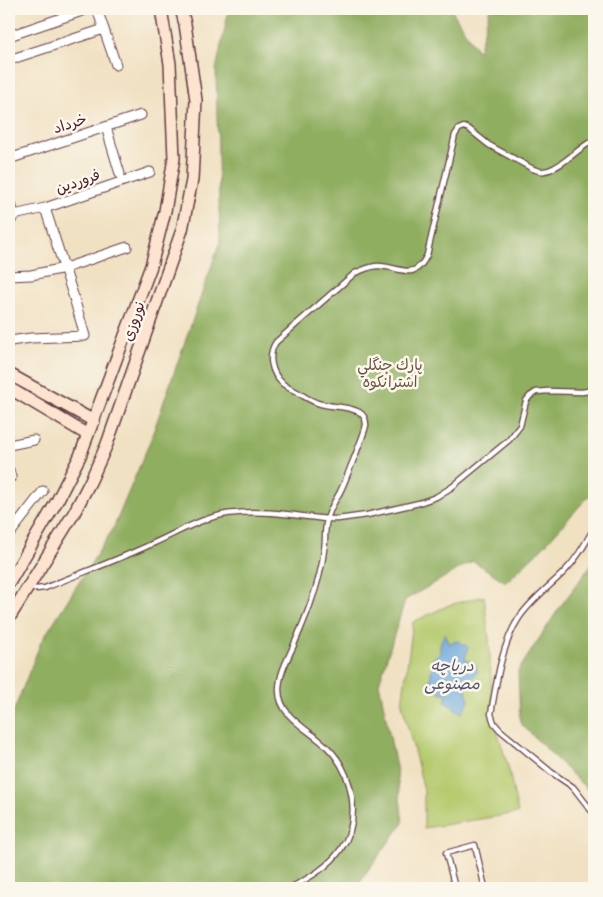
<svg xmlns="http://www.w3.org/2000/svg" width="603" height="897" font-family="Pangolin,'Playpen Sans Arabic',sans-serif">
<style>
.green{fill:#b5ca6e;stroke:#80744c}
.forest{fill:#90ae61;stroke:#6d6646}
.water{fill:#6ba7dc;stroke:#5a6384}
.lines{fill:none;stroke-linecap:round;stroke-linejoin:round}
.lane-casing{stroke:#633c42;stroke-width:7}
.street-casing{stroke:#633c42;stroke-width:11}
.secondary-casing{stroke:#633c42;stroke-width:14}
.lane{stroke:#fff;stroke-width:4.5}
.street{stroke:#fff;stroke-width:9}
.secondary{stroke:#fde4d0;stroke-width:11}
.labels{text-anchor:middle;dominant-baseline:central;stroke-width:5;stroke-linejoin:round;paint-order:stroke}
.street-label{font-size:15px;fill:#4a1f2b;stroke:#fbf7ec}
.park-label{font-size:15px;fill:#6a523f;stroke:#fbf7ec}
.water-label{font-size:16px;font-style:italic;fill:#575572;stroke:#fbf7ec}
</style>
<rect width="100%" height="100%" fill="#fbf7ec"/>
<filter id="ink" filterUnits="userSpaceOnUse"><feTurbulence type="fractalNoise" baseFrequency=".02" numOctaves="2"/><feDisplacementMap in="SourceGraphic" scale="10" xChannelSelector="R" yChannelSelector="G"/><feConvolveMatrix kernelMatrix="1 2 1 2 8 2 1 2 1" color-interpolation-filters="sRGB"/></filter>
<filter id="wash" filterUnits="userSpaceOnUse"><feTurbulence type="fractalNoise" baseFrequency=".0096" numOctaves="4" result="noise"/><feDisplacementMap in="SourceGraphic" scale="20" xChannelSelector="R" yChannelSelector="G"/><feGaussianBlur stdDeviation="1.12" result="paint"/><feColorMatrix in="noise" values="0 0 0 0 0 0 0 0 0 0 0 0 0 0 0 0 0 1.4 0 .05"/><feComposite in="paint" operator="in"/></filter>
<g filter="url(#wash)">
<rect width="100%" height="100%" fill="#f1e1c3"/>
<path class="green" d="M 484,596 L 489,638 L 493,718 L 508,766 L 518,813 L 424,828 L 424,790 L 402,704 L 413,622 L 449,605 Z"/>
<path class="forest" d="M 229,9 L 451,9 L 478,52 L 490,9 L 594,9 L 594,490 L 544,546 L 506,582 L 473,561 L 405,600 L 379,683 L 396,767 L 403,823 L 365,874 L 356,888 L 9,888 L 9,723 L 41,642 L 113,529 L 149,444 L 220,242 L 216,70 Z
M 594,561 L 594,796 L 520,723 L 518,671 L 560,607 Z"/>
<path class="water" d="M 445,633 L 449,643 L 458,641 L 468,647 L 465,660 L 475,663 L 478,672 L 470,680 L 466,690 L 469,701 L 462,713 L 445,702 L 447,694 L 430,689 C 429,678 433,670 432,659 L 440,653 L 440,644 Z"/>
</g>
<g filter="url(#ink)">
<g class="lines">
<defs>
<path id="lane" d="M 594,528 C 585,544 577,559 564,572 C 549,587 531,600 519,618 C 502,643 496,684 491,714 L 494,723 L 500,730 L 551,772 L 573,787 L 594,814
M 29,588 L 36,589 L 45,588 C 81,573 118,560 154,543 C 181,531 205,515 236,513 C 266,510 297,516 327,519 L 338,519 L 367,515 L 419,503 L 436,497 L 452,487 L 509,440 L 520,426 L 526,401 L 530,396 L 536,392 L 548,391 L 582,392 L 594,390
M 233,888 L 240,887 L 247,888
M 290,888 C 309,878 329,867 341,849 C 362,819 353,773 328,748 C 311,730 279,718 279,690 C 279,675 287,660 293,647 C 299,633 305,619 310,605 C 317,586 322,569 324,550 C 326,540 324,529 327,520 C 329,510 335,501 340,492 C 346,480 350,467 356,454 C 359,444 364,435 366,425 C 366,420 364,415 359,412 C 348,406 333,407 321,404 C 312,402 305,397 297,392 C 292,390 287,387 283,384 C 271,373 267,355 276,342 L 355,273 C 363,270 370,266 378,266 C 400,266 414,283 427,255 L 455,135 L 459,129 L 464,127 L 469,129 L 489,145 L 533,169 C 537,170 540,172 544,171 C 559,170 579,147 594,140
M 455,888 L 446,853 L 475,845 L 485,888"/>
<path id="street" d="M 97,9 L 116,65
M 9,36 L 88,9
M 9,60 L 104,29
M 106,127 L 120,174
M 9,159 L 141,115
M 9,196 L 14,215 L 9,224
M 14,215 L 45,208 L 150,172
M 9,276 L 31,275 L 65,268 L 127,247
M 9,343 L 10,341 L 31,338 L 85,336 L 74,298 L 45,208
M 9,445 L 34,440
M 9,470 L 11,477 L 9,478
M 9,535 L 43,491"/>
<path id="secondary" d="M 9,374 L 94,421
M 9,388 L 88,435
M 9,583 L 57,501 L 80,456 L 151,266 L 165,211 L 174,158 L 170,64 L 161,9
M 9,618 L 74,513 L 91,480 L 107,444 L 182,230 L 192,180 L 196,100 L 185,24 L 181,9"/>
</defs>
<use href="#lane" class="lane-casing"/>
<use href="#street" class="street-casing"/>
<use href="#secondary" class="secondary-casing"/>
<use href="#lane" class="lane"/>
<use href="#street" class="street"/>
<use href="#secondary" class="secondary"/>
</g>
</g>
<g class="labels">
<g class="street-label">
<text transform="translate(70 124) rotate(-18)">خرداد</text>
<text transform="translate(78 182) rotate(-19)">فروردین</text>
<text transform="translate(134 321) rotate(-71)">نوروزی</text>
</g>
<g class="park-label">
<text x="390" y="365">پارك جنگلي<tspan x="390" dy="17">اشترانكوه</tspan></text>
</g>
<g class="water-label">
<text x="452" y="666">دریاچه<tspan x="452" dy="18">مصنوعی</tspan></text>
</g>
</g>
<rect width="603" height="897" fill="none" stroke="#fbf7ec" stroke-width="30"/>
</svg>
